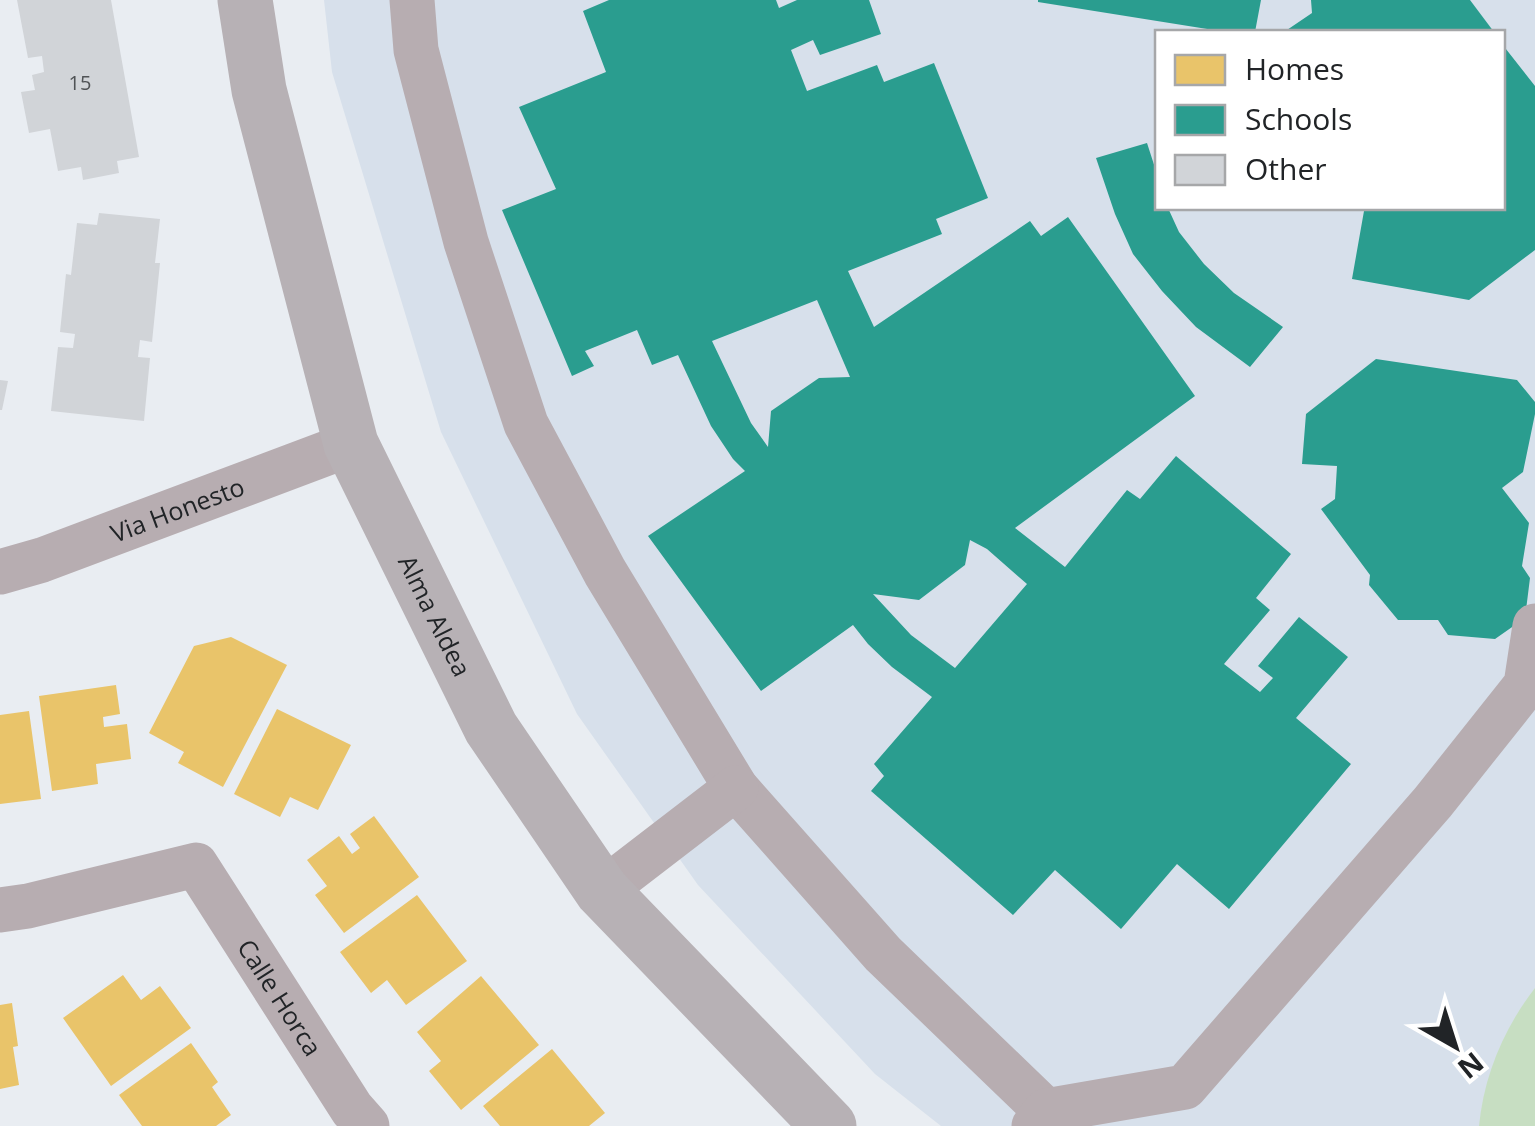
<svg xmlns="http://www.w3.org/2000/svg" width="1535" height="1126" font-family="'Open Sans',sans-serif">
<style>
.built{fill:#d7e0eb;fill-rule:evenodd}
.green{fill:#c7dec2}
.homes{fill:#e9c46a}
.schools{fill:#2a9d8f;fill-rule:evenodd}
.building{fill:#d1d4d8}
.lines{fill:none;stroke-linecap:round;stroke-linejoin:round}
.minor{stroke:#b7adb1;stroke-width:45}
.major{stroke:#b7b1b5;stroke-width:55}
.labels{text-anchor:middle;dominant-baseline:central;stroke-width:10;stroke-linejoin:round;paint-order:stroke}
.number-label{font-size:20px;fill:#505356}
.street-label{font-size:25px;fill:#212427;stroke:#fff}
</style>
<rect width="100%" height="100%" fill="#e9edf2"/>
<path class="built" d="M 324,0 L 1535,0 L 1535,1126 L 941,1126 L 875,1074 L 698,885 L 577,714 L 441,432 L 332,72 ZM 1158,32 L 1502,32 L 1502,208 L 1158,208 Z"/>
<path class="green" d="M 1535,988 L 1535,1126 L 1479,1126 C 1484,1075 1504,1028 1535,988 Z"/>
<path class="homes" d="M 231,637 L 287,665 L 223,787 L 178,763 L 184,752 L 149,733 L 194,646 Z
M 116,685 L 120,714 L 103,717 L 104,727 L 127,724 L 131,759 L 96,764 L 98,784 L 52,791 L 39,696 Z
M 277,709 L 351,745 L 318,810 L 290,797 L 280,817 L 234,794 Z
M 29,711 L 41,799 L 0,804 L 0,715 Z
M 374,816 L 419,877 L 344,933 L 315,895 L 327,886 L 307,860 L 339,836 L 352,854 L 360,848 L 350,834 Z
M 417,895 L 467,961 L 406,1005 L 387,980 L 371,993 L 340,952 Z
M 123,975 L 141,1000 L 160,986 L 191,1028 L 111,1086 L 63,1018 Z
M 481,976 L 539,1045 L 461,1110 L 429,1071 L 441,1061 L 417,1032 Z
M 12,1003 L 18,1046 L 13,1047 L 19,1085 L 0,1089 L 0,1005 Z
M 191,1043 L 218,1082 L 212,1087 L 231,1115 L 216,1126 L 142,1126 L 119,1095 Z
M 552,1049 L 605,1113 L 589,1126 L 500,1126 L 483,1106 Z"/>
<path class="schools" d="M 609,0 L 776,0 L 779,8 L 797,0 L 869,0 L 881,34 L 820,55 L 813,40 L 791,50 L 807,91 L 877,65 L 884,82 L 934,63 L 988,198 L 936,219 L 942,234 L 848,271 L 874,327 L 1030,221 L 1041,236 L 1068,217 L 1195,396 L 1015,528 L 1065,567 L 1127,490 L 1140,499 L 1176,456 L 1291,554 L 1256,598 L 1270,610 L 1224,664 L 1260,692 L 1273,678 L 1258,666 L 1299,617 L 1348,657 L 1296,718 L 1351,764 L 1229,909 L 1177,864 L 1121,929 L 1055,870 L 1013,915 L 871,791 L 884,776 L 874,764 L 932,697 L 892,667 L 868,644 L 853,625 L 761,691 L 648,536 L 745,471 L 733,459 L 711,426 L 678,355 L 652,365 L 637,330 L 585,351 L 594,366 L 572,376 L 502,210 L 556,189 L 519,107 L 606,72 L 583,11 ZM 817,300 L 850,377 L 819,378 L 771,411 L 768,447 L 751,423 L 712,341 ZM 970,540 L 987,549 L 1027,584 L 955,668 L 911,635 L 873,594 L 919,600 L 965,565 Z
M 1038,0 L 1261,0 L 1255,32 L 1226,32 L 1038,2 Z
M 1311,0 L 1470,0 L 1494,32 L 1284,32 L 1312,13 Z
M 1502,44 L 1535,86 L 1535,250 L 1469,300 L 1352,279 L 1364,211 L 1362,208 L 1502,208 Z
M 1147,143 L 1158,177 L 1158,208 L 1168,208 L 1179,232 L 1204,264 L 1234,293 L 1283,327 L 1250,367 L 1196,327 L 1162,291 L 1133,254 L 1115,214 L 1096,158 Z
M 1376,359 L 1517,380 L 1535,402 L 1535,414 L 1523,472 L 1502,488 L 1529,523 L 1522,566 L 1530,578 L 1525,618 L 1495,639 L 1448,635 L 1438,620 L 1398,620 L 1369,585 L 1370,575 L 1321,509 L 1335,499 L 1337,466 L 1302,464 L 1306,414 Z"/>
<path class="building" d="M 17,0 L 111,0 L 139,157 L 117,161 L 119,173 L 83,180 L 81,167 L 58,171 L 50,129 L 29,133 L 21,92 L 35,90 L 32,75 L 44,72 L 42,56 L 28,58 Z
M 99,213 L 160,219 L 155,263 L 160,263 L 152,342 L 140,340 L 138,357 L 150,358 L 144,421 L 51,411 L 58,347 L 73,348 L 75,334 L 60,332 L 66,274 L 71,275 L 77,223 L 97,225 Z
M 0,380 L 8,381 L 2,410 L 0,410 Z"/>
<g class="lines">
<g class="minor">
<path d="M 412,0 L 416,50 L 466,242 L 526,424 L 605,572 L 736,788 L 883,954 L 1046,1111"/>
<path id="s1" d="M 0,572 L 42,560 L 351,444"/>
<path d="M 602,891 L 736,788"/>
<path id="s2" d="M 0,910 L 28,906 L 196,865 L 352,1109 L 367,1126"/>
<path d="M 1034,1126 L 1046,1111 L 1185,1087 L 1433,802 L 1526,685 L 1535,626"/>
</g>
<path class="major" id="s3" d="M 245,0 L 259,90 L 351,444 L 491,728 L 602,891 L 829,1126"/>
</g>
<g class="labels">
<g class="number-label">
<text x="80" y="82">15</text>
</g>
<g class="street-label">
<text stroke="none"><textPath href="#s1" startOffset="188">Via Honesto</textPath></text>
<text stroke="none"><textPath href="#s3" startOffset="648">Alma Aldea</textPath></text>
<text stroke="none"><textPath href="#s2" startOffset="358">Calle Horca</textPath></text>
</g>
</g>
<rect x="1155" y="30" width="350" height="180" fill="#ffffff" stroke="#a6a7a9" stroke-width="2.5"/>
<rect x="1175" y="55" width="50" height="30" fill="#e9c46a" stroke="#a6a7a9" stroke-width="2.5"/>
<text x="1245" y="80" font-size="30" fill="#212427">Homes</text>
<rect x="1175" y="105" width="50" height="30" fill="#2a9d8f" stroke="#a6a7a9" stroke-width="2.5"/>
<text x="1245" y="130" font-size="30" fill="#212427">Schools</text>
<rect x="1175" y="155" width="50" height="30" fill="#d1d4d8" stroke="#a6a7a9" stroke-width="2.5"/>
<text x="1245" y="180" font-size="30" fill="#212427">Other</text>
<g transform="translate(1455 1046) rotate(141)" stroke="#ffffff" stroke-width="8" paint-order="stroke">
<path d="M0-8L18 38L0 25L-18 38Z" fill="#212427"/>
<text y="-15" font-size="28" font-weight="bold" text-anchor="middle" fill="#212427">N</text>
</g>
</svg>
